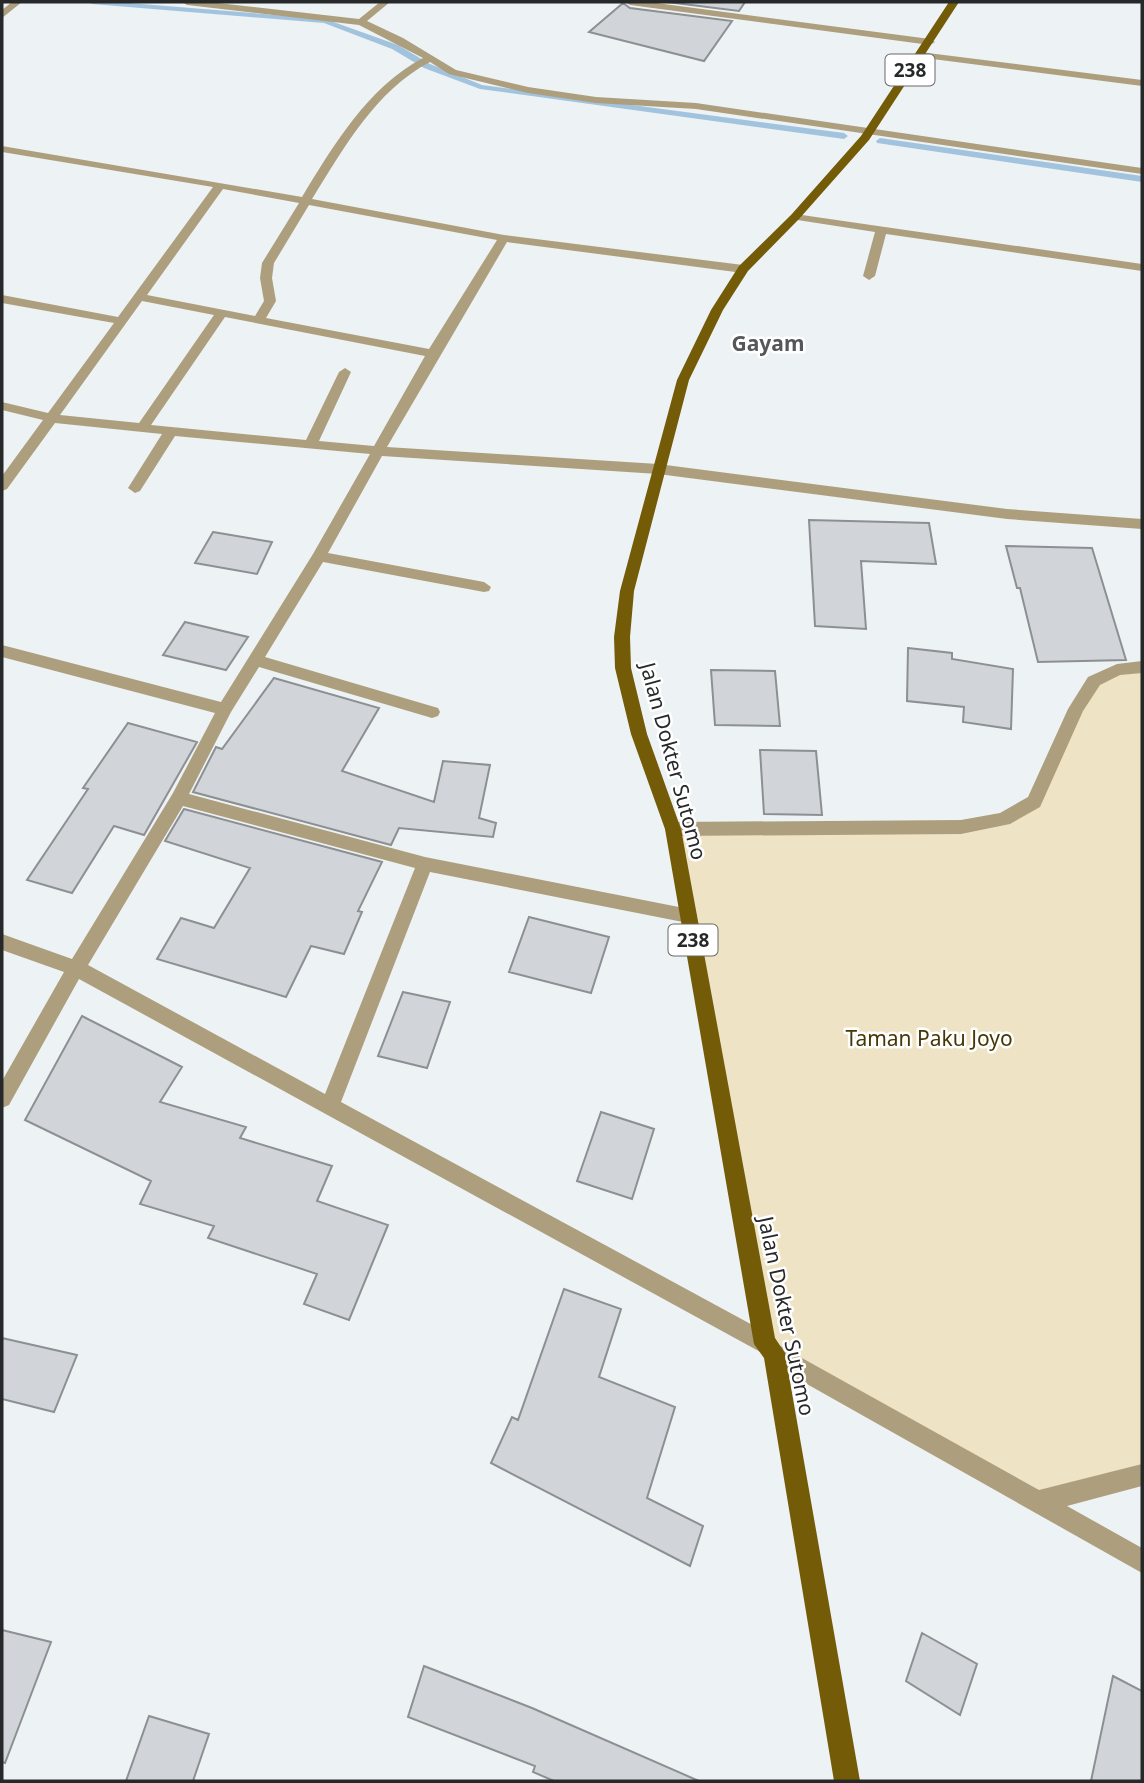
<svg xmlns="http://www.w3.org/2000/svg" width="1144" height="1783" font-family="'Noto Sans',sans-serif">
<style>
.green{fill:#eee3c5}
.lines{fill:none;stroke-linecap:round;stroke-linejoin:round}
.stream{fill:#a2c3de;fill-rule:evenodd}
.building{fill:#d1d5d9;stroke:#8c9093;stroke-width:2}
.street{fill:#ad9f7d;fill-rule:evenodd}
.primary{fill:#745b08;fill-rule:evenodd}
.labels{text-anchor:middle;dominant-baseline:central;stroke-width:5;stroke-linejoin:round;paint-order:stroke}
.shield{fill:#fff;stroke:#686869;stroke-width:2}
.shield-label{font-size:19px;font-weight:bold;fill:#272829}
.far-quarter-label{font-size:21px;font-weight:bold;fill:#54585b;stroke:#fff}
.street-label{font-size:21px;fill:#272829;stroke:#fff}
.park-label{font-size:21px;fill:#473706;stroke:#fff}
</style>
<rect width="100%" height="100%" fill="#edf2f5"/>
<path class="green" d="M 1142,667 L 1142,1475 L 1037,1502 L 774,1353 L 672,837 L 1004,819 L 1034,802 L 1094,681 L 1117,670 Z"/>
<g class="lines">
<path class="stream" d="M 88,2 L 117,2 L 325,19 L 398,45 L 430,64 L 482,85 L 844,133 L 848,136 L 844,139 L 480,89 L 424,68 L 392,49 L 324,23 L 92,4 Z
M 880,138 L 1142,176 L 1142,182 L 877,143 L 876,141 Z"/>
</g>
<path class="building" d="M 667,2 L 745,2 L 739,11 Z
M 623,3 L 630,8 L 732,21 L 704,61 L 589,32 Z
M 809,520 L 929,523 L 936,564 L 861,561 L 866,629 L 815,626 Z
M 213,532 L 272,542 L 257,574 L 195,563 Z
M 1006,546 L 1092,548 L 1126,660 L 1038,662 L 1020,588 L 1017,588 Z
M 185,622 L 248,637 L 226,670 L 163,655 Z
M 908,648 L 952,653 L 952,659 L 1013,669 L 1011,729 L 963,722 L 964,707 L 907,701 Z
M 711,670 L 775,671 L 780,726 L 715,725 Z
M 274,678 L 379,708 L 342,771 L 434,802 L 443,761 L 490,765 L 479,818 L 496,823 L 493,837 L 399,828 L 391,845 L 193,792 L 216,747 L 222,749 Z
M 128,723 L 197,742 L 144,835 L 114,826 L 72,893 L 27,880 L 88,789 L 83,788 Z
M 760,750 L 816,751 L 822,815 L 764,814 Z
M 184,809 L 382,862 L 358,911 L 362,912 L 344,954 L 311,946 L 286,997 L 157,959 L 181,918 L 214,928 L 250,868 L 165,841 Z
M 529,917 L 609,937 L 591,993 L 509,972 Z
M 403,992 L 450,1002 L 427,1068 L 378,1056 Z
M 82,1016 L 182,1067 L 160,1102 L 246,1127 L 240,1138 L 332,1166 L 317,1201 L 388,1225 L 349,1320 L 304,1304 L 317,1274 L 208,1238 L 214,1226 L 140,1204 L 151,1181 L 25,1120 Z
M 601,1112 L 654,1129 L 632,1199 L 577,1181 Z
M 564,1289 L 621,1309 L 599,1377 L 675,1407 L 647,1498 L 703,1526 L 690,1566 L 491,1463 L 512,1417 L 518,1420 Z
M 2,1338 L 77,1355 L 54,1412 L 2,1399 Z
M 2,1630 L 51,1642 L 5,1763 L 2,1762 Z
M 922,1633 L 977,1664 L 960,1715 L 906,1681 Z
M 424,1666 L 532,1708 L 699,1781 L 554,1781 L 533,1772 L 535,1766 L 408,1717 Z
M 1113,1676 L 1142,1691 L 1142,1781 L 1091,1781 Z
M 149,1716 L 209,1734 L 193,1781 L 126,1781 Z"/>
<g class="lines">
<path class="street" d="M 12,2 L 22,2 L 2,18 L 2,10 Z
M 182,2 L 209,2 L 359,19 L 380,2 L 390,2 L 367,21 L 403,38 L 456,70 L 528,87 L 596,97 L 696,103 L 1142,168 L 1142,174 L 696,109 L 596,103 L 528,93 L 449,74 L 430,62 C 376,90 343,149 312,199 L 504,235 L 743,265 L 749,269 L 743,273 L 507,242 L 387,447 L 658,464 L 1007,509 L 1142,519 L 1142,529 L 1007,519 L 658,474 L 382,456 L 328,553 L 484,582 L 491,587 L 489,591 L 484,592 L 323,562 L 265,657 L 438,708 L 440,712 L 438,716 L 432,718 L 259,667 L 231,712 L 189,794 L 425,857 L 694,910 L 697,915 L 694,920 L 688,923 L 430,872 L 341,1102 L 773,1336 L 775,1343 L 1039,1490 L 1142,1464 L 1142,1486 L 1067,1506 L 1142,1548 L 1142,1573 L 766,1361 L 764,1354 L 79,979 L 9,1105 L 2,1108 L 2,1081 L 64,972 L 2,950 L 2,934 L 72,959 L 173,793 L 215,713 L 2,657 L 2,645 L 221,702 L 313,554 L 370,454 L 175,436 L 140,491 L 135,493 L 128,488 L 162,434 L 55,423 L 7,489 L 2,491 L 2,476 L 43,420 L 2,410 L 2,402 L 48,413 L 114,323 L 2,303 L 2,295 L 118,317 L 213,187 L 2,152 L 2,146 L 302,197 C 333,146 368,87 423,58 L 359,25 L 187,5 ZM 223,189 L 299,203 L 262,263 L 260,278 L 264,301 L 255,316 L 147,295 ZM 309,205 L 497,240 L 429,349 L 266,318 L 276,301 L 272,278 L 274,263 ZM 142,301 L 214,315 L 139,423 L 60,415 ZM 225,317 L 425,356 L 374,446 L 319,441 L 351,372 L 345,368 L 339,372 L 306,440 L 151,425 ZM 183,806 L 415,868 L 325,1094 L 88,965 Z
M 625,2 L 649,2 L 930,39 L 935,42 L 930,45 L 630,5 Z
M 920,52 L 1142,80 L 1142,86 L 917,57 L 917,53 Z
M 795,214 L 1142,264 L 1142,271 L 886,234 L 875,276 L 869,280 L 863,276 L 875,232 L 791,219 L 789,217 Z
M 1142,661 L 1142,673 L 1120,675 L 1100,685 L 1083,711 L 1040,807 L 1010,824 L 961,834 L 673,836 L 667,834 L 665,829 L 667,824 L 673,822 L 961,820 L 1000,813 L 1028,797 L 1068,709 L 1088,677 L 1117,664 Z"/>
<path class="primary" d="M 949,2 L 959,2 L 869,140 L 799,219 L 748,271 L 723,310 L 689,380 L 634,591 L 630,637 L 631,668 L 647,734 L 681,829 L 775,1338 L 785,1353 L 860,1781 L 834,1781 L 764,1358 L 754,1344 L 665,829 L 631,734 L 615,668 L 614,637 L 620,591 L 677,380 L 711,310 L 739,266 L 791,215 L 861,136 Z"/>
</g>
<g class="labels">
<g class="shield">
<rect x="885.5" y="54.5" width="49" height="31" rx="5"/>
<rect x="668.5" y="924.5" width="49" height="31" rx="5"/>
</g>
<g class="shield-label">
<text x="910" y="70">238</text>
<text x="693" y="940">238</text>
</g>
<g class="far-quarter-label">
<text x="768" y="343">Gayam</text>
</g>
<g class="street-label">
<text transform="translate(674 761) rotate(75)">Jalan Dokter Sutomo</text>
<text transform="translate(787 1316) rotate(78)">Jalan Dokter Sutomo</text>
</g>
<g class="park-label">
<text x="929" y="1038">Taman Paku Joyo</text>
</g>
</g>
<rect width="1144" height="1783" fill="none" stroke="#272829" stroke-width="7"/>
</svg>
